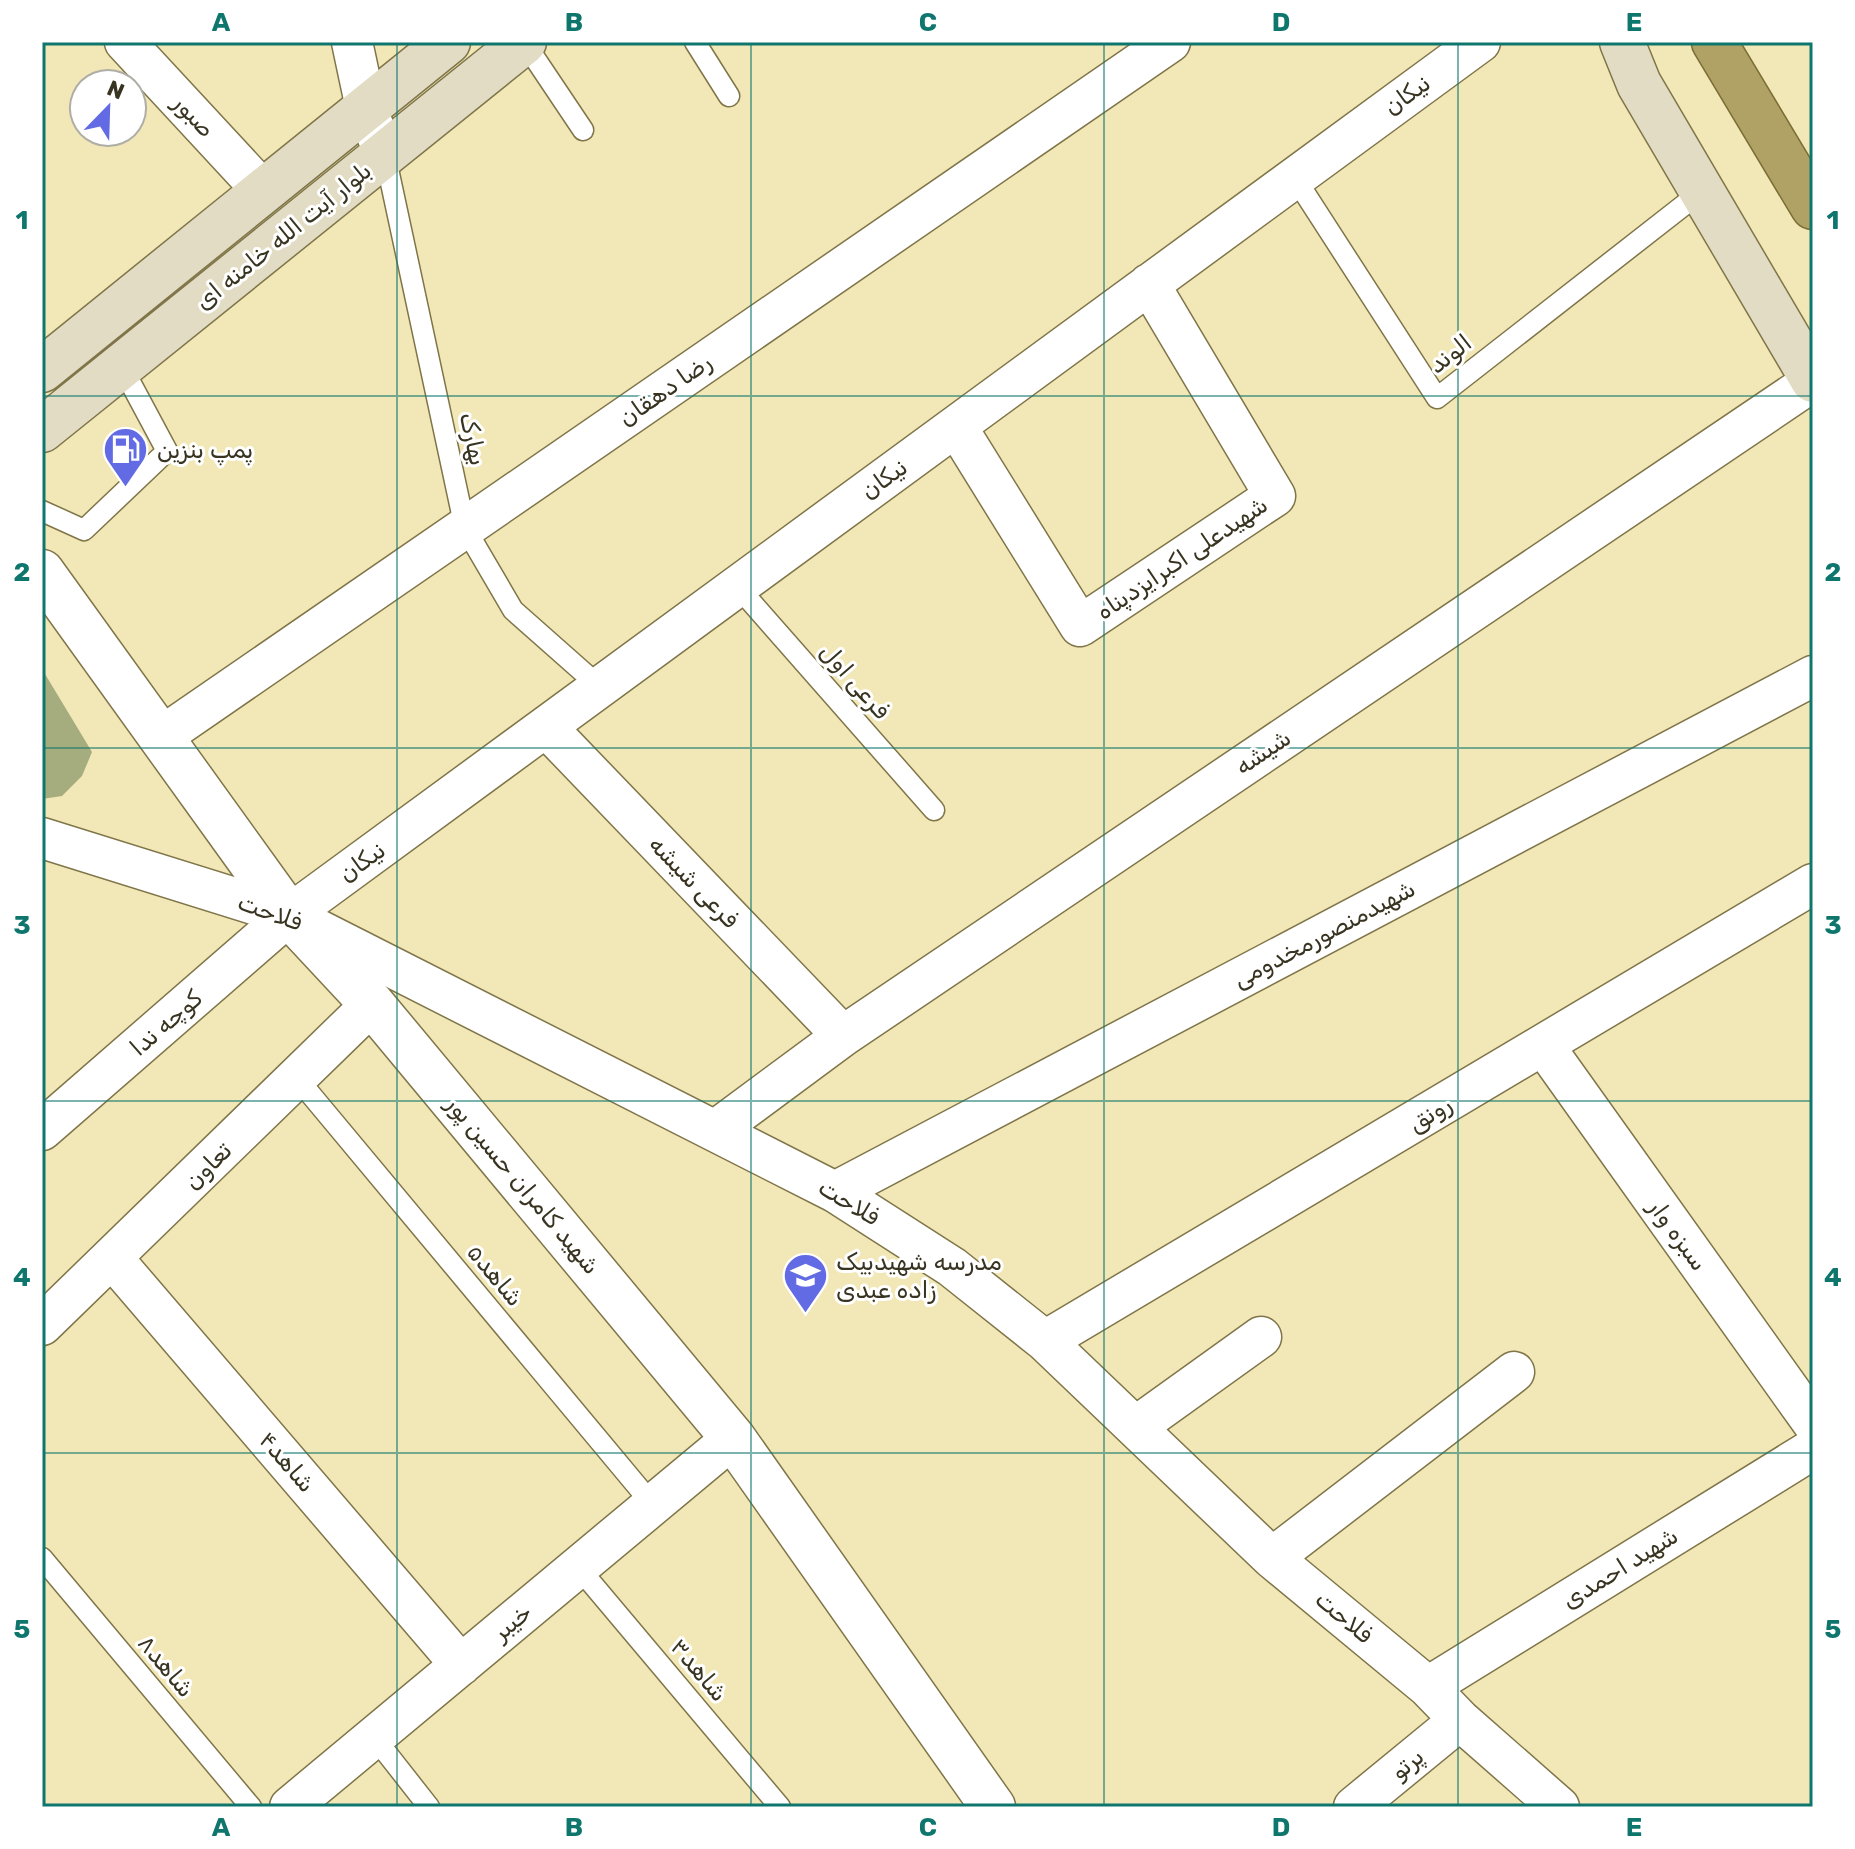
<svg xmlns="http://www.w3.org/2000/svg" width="1855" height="1849" font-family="Rubik,Vazirmatn,sans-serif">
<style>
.building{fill:#a5ad7f}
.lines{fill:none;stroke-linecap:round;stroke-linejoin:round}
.service-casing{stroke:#7f7548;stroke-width:23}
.minor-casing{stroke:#7f7548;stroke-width:43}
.tertiary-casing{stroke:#7f7548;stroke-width:47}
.secondary-casing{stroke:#7f7548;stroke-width:47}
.trunk-casing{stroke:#7a6d34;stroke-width:47}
.service{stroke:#fff;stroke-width:20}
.minor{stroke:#fff;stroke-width:40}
.tertiary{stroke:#fff;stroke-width:44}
.secondary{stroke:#e2dcc5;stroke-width:44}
.trunk{stroke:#b0a264;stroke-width:44}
.grid{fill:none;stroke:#0f766e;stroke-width:2;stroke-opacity:0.55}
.labels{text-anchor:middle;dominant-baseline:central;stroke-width:6;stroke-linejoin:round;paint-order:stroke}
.street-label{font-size:24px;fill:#383421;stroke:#fff}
.poi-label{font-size:24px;fill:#383421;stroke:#fff;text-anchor:start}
.neatline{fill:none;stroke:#0f766e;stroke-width:3}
.grid-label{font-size:26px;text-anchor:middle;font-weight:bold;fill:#0f766e}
</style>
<rect width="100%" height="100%" fill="#f2e7b7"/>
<path class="building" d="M 42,669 L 92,752 L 82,776 L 62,796 L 42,799 Z"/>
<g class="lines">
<defs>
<path id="service" d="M 524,42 L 583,130
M 695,42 L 729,96
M 385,155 L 465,528 L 513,610 L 600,687
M 1295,178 L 1437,398 L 1702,191
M 42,511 L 84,530 L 167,451 L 122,367
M 738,587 L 934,810
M 297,1078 L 653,1505
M 42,1558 L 251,1807
M 578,1567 L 780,1807
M 374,1737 L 429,1807"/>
<path id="minor" d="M 125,42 L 263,191
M 352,42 L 366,108 L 385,155
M 956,426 L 1080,626 L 1275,496 L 1149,284
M 546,727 L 843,1036
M 161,737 L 1170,42
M 42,838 L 289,915 L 835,1192 L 952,1267 L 1045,1341 L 1272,1558 L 1428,1687 L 1460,1720 L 1559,1807
M 1544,1046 L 1813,1423
M 42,1130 L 289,915 L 1480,42
M 716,1130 L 843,1036 L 1813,381
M 835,1192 L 1813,676
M 113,1259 L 461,1665
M 42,1325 L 372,1004
M 1045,1341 L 1813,884
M 1137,1426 L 1261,1337
M 1272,1558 L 1514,1372
M 1428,1687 L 1813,1449
M 290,1807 L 733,1438
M 1354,1807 L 1460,1720"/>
<path id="tertiary" d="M 42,572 L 289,915 L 372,1004 L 733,1438 L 993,1807"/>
<path id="secondary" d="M 1622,42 L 1639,84 L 1813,380
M 42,370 L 448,42
M 42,430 L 524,42"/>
<path id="trunk" d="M 1714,42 L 1813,207"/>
</defs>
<use href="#service" class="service-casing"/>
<use href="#minor" class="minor-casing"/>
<use href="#tertiary" class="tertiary-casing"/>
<use href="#secondary" class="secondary-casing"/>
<use href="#trunk" class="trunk-casing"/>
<use href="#service" class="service"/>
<use href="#minor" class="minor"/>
<use href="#tertiary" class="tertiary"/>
<use href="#secondary" class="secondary"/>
<use href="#trunk" class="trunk"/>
</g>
<path class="grid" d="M 397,42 L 397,1807M 751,42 L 751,1807M 1104,42 L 1104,1807M 1458,42 L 1458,1807M 42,396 L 1813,396M 42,748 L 1813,748M 42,1101 L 1813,1101M 42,1453 L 1813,1453"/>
<defs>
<symbol id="fuel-pin" viewBox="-11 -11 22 30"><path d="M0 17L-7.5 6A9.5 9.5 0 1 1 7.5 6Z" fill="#626be3" stroke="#fff"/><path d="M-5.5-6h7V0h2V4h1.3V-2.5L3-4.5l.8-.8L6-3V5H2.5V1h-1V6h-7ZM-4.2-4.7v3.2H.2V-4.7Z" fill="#fff"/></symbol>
<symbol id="school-pin" viewBox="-11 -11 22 30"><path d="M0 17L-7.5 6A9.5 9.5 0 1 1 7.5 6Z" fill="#626be3" stroke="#fff"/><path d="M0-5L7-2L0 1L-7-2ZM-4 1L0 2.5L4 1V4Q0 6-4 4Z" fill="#fff"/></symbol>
</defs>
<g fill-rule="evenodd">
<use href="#fuel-pin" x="100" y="424" width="51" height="69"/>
<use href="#school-pin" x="780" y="1250" width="51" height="69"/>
</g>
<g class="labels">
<g class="street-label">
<text transform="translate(1407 95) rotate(-36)">نیکان</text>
<text transform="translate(194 116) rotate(47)">صبور</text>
<text transform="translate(283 236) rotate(-39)">بلوار آیت الله خامنه ای</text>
<text transform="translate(1450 354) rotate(-38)">الوند</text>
<text transform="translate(665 390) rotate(-35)">رضا دهقان</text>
<text transform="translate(473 439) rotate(78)">بهارک</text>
<text transform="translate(884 479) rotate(-36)">نیکان</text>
<text transform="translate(1182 558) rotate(-34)">شهیدعلی اکبرایزدپناه</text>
<text transform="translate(855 681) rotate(49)">فرعی اول</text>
<text transform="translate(1263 752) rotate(-34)">شیشه</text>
<text transform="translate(362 862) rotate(-36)">نیکان</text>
<text transform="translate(694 882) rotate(46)">فرعی شیشه</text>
<text transform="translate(270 912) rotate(20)">فلاحت</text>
<text transform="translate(1324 934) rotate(-28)">شهیدمنصورمخدومی</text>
<text transform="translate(166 1023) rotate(-41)">کوچه ندا</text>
<text transform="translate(1430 1114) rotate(-31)">رونق</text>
<text transform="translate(208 1166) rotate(-45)">تعاون</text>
<text transform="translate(523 1185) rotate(50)">شهید کامران حسین پور</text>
<text transform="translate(849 1202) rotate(31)">فلاحت</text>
<text transform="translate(1678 1235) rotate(54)">سبزه وار</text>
<text transform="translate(495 1275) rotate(50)">شاهد۵</text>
<text transform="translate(287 1462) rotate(49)">شاهد۴</text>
<text transform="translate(1620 1568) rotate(-32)">شهید احمدی</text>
<text transform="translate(1344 1617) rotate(40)">فلاحت</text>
<text transform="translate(512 1622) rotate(-40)">خیبر</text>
<text transform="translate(166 1666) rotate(50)">شاهد۸</text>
<text transform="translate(699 1670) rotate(50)">شاهد۳</text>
<text transform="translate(1407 1764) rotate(-39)">پرتو</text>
</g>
<g class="poi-label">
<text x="157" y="450">پمپ بنزین</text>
<text x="836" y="1262">مدرسه شهیدبیک<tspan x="836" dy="28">زاده عبدی</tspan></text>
</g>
</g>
<rect width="1855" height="1849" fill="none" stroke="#ffffff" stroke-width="88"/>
<g transform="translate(108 108) rotate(23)"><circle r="38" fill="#ffffff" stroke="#afaea6" stroke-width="2"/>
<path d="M0-6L14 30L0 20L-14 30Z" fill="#626be3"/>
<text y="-12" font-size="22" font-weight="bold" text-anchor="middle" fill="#383421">N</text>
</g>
<rect x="44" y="44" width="1767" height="1761" class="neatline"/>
<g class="grid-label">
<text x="221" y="31">A</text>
<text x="574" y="31">B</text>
<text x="928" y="31">C</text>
<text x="1281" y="31">D</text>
<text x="1634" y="31">E</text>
<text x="22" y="229">1</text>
<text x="1833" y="229">1</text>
<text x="22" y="581">2</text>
<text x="1833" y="581">2</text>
<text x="22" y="934">3</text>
<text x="1833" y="934">3</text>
<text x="22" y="1286">4</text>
<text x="1833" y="1286">4</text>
<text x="22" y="1638">5</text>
<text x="1833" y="1638">5</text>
<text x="221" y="1836">A</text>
<text x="574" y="1836">B</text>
<text x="928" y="1836">C</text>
<text x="1281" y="1836">D</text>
<text x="1634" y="1836">E</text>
</g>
</svg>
